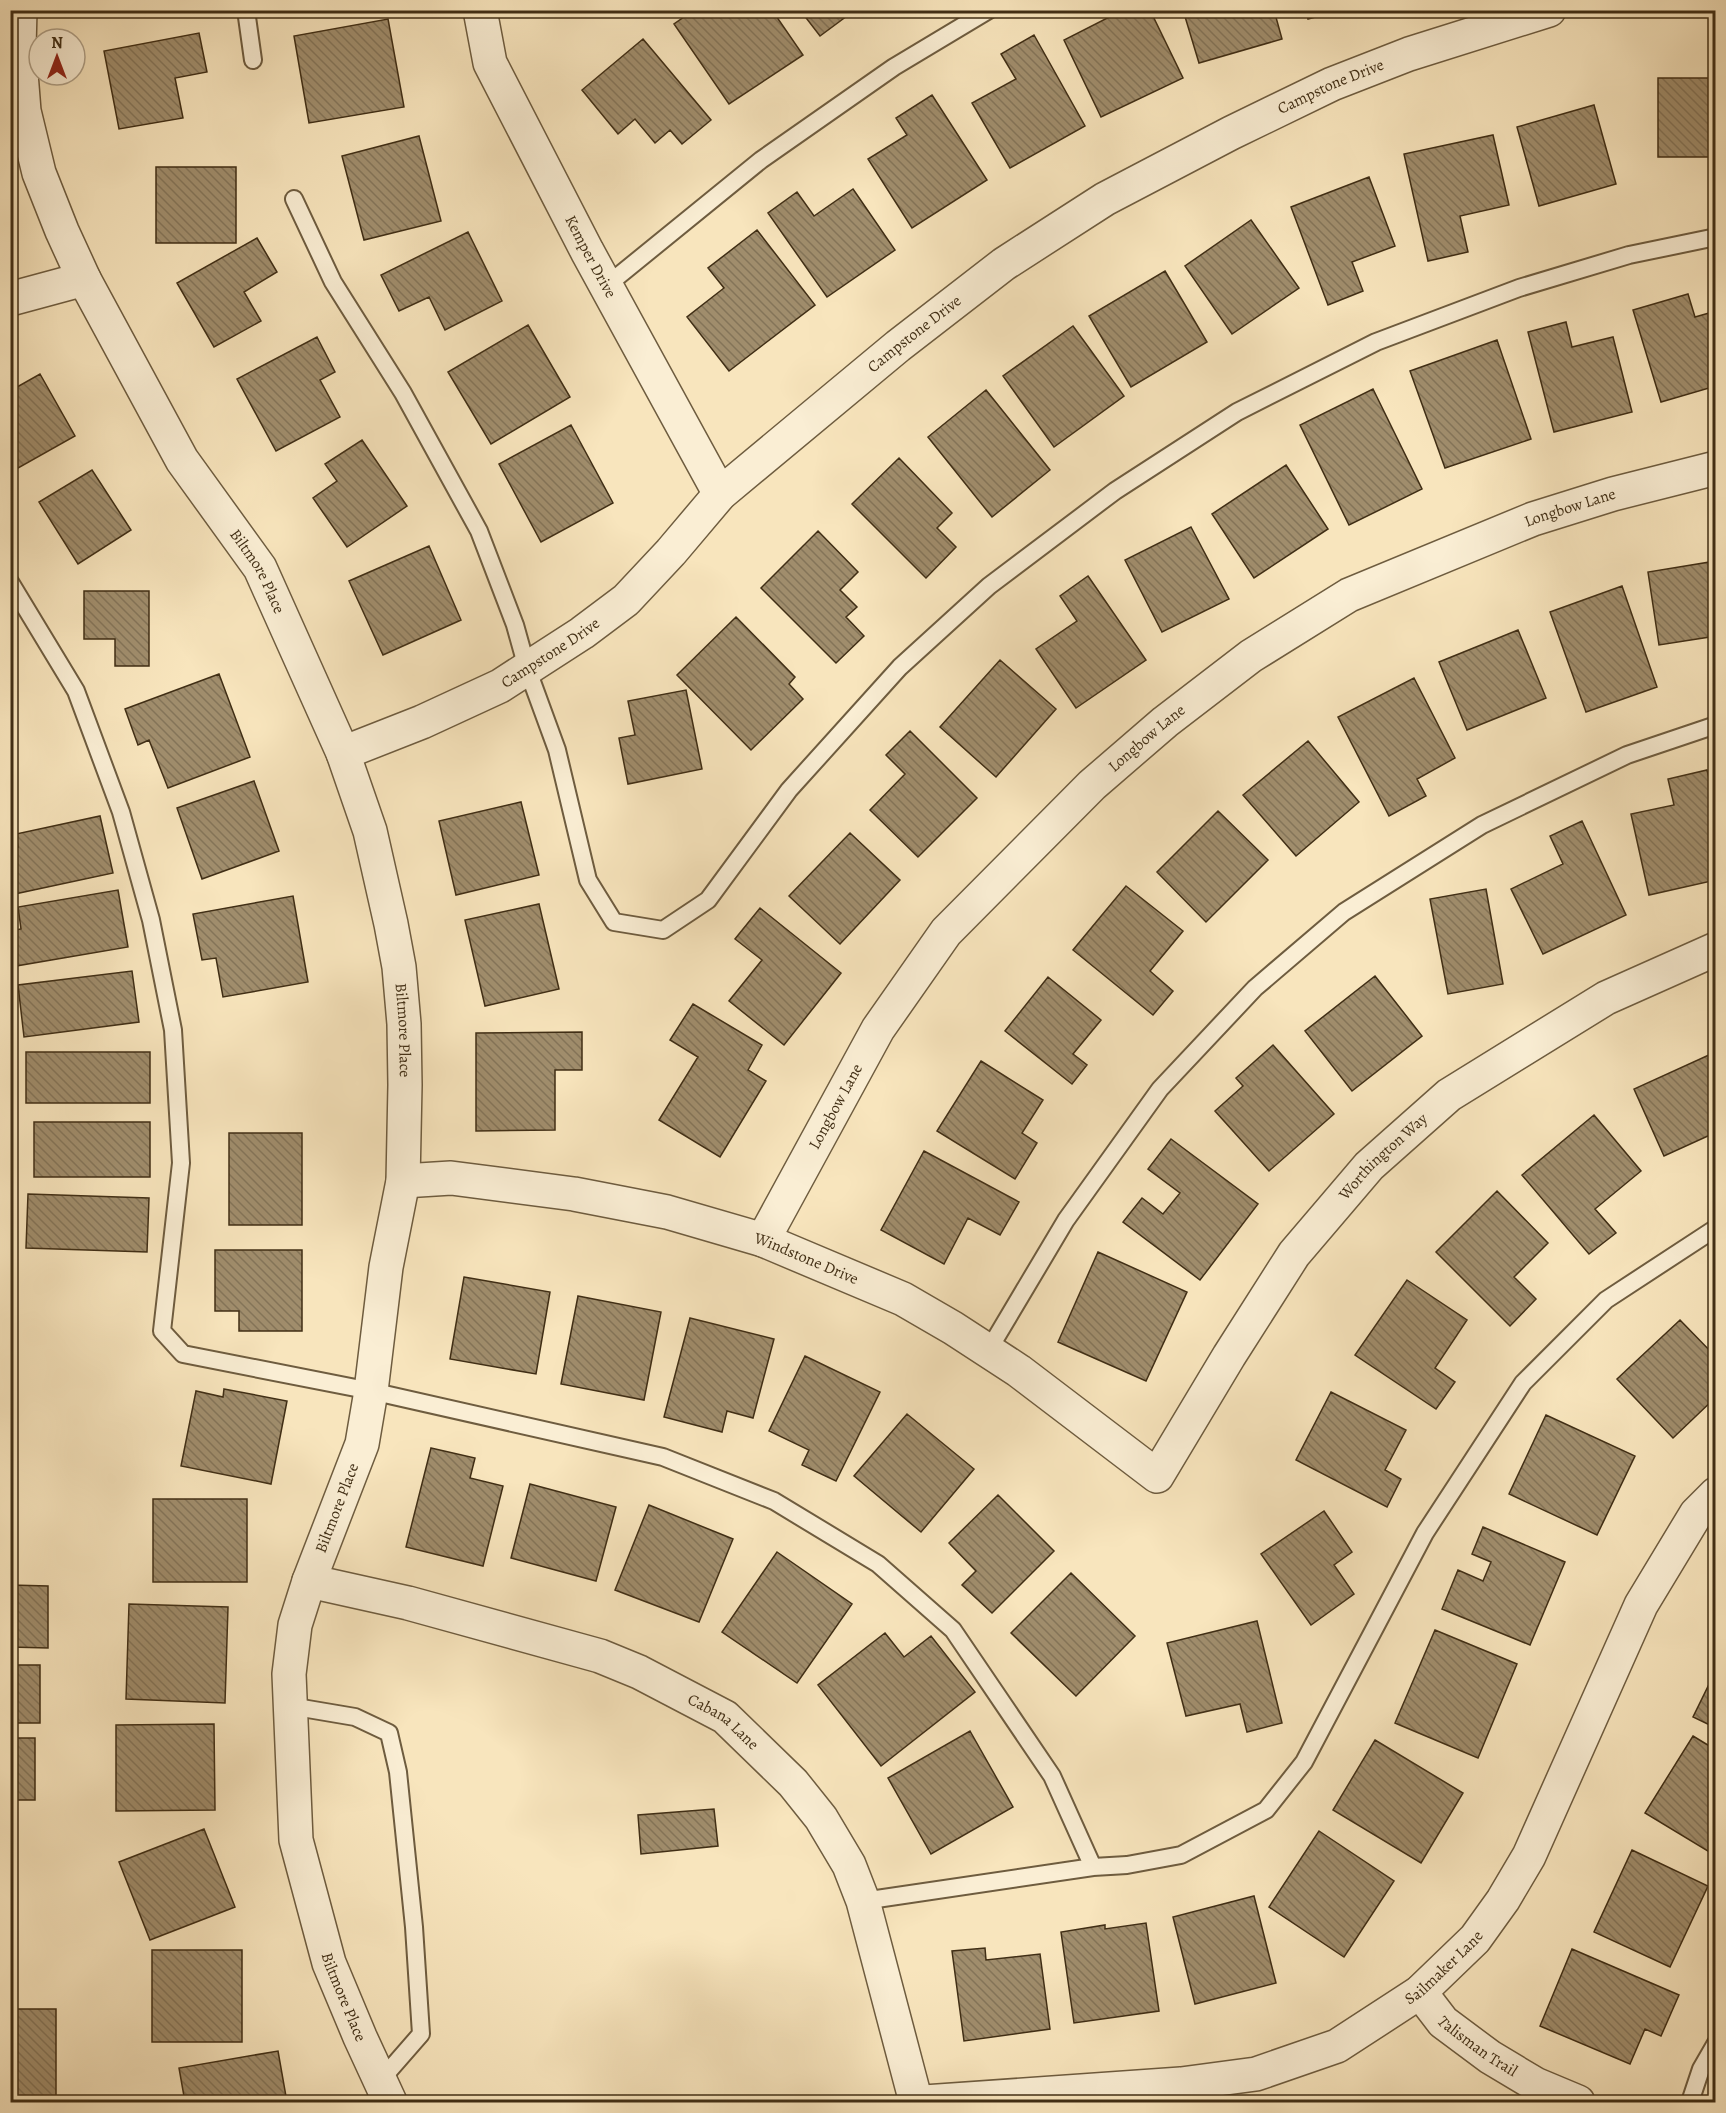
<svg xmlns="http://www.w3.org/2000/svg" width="1726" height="2113" font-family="Alegreya,serif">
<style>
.building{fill:url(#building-back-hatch);stroke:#402e15;stroke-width:1.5}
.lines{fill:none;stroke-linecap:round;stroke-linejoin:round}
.service-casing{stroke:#6e5c3f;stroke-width:20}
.minor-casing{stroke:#6e5c3f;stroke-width:36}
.tertiary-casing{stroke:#6e5c3f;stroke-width:36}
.service{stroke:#faeed4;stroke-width:16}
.minor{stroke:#faeed4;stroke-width:33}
.tertiary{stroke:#faeed4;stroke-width:33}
.labels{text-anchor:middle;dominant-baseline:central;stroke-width:5;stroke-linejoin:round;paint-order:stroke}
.street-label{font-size:16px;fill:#402e15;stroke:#faeed4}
</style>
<defs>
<pattern id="building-back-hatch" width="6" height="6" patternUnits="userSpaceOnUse" patternTransform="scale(1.5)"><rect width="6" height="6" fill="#a08d6c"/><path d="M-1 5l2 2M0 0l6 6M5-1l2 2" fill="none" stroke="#847458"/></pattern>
</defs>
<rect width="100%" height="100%" fill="#f8e5bd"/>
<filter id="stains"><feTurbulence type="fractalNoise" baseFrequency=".00333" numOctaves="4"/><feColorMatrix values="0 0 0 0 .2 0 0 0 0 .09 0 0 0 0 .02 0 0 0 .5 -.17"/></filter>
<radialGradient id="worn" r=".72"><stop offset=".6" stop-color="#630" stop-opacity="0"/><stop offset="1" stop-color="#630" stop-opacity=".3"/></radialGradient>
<path class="building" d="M 101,10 L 192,10 L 192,15 L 101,15 Z
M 694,10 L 772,10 L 803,55 L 729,104 L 674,24 Z
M 800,10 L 855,10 L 820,36 Z
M 1123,10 L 1150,10 L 1183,78 L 1101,117 L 1064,40 Z
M 1183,10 L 1274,10 L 1282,39 L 1199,63 Z
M 1306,10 L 1341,10 L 1308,19 Z
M 388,19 L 404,107 L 309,123 L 294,36 Z
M 199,33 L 207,72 L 175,78 L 183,118 L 119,129 L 104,51 Z
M 1034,35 L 1085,126 L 1010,168 L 972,103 L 1016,79 L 1001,54 Z
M 643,39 L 711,120 L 682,144 L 670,130 L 655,143 L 635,119 L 618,134 L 582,90 Z
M 1658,78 L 1716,78 L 1716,157 L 1658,157 Z
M 932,95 L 987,180 L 912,228 L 868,159 L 907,135 L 896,118 Z
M 1594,105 L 1616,184 L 1539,206 L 1517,127 Z
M 1493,135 L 1509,205 L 1460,216 L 1468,252 L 1428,261 L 1404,154 Z
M 419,136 L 441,221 L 364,240 L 342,156 Z
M 156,167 L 236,167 L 236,243 L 156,243 Z
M 1369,177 L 1395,246 L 1352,262 L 1363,291 L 1328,305 L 1291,207 Z
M 853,189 L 895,250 L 827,297 L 768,213 L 797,192 L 814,216 Z
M 1251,220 L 1299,288 L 1232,334 L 1185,266 Z
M 757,230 L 815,305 L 729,371 L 687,317 L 724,288 L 708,268 Z
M 468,232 L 502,301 L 445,330 L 429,297 L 399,311 L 381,275 Z
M 257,238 L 277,272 L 244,292 L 261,321 L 214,347 L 177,283 Z
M 1165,271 L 1207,342 L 1131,387 L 1089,316 Z
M 1688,294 L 1695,317 L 1716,311 L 1716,386 L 1661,402 L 1633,310 Z
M 1566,322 L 1572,347 L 1613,337 L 1632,412 L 1554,432 L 1528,332 Z
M 528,325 L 570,397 L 491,444 L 448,372 Z
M 1073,326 L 1124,396 L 1054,447 L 1003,376 Z
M 317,337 L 335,372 L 320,380 L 340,417 L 276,451 L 237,379 Z
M 1497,340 L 1531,439 L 1445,468 L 1410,371 Z
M 40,374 L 75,436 L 11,472 L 10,391 Z
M 1373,389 L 1422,489 L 1349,525 L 1300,425 Z
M 986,390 L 1050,470 L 992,517 L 928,437 Z
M 571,425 L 613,503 L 541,542 L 499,464 Z
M 362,440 L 407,506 L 347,547 L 313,498 L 337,481 L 325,464 Z
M 899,458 L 952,513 L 937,528 L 956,547 L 926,578 L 852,504 Z
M 1286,465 L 1328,529 L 1254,578 L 1212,514 Z
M 92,470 L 131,530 L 78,564 L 39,502 Z
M 1191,527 L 1229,599 L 1162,632 L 1125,560 Z
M 818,531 L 858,572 L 840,590 L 857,607 L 846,617 L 864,636 L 836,663 L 761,588 Z
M 429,546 L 461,620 L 383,655 L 349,581 Z
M 1716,561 L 1716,636 L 1659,645 L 1648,572 Z
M 1088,576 L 1146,660 L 1076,708 L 1036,649 L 1077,621 L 1060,596 Z
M 1622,586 L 1657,687 L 1586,712 L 1550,612 Z
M 84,591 L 149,591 L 149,666 L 115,666 L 115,639 L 84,639 Z
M 736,617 L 795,677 L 789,684 L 803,699 L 751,750 L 677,675 Z
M 1518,630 L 1546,698 L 1467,730 L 1439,662 Z
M 1000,660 L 1056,709 L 996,777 L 940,727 Z
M 219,674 L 250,757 L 168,788 L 149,740 L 138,745 L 125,709 Z
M 1414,678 L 1455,758 L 1417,779 L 1426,796 L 1389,816 L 1338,717 Z
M 686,690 L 702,769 L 628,784 L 619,738 L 635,735 L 628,701 Z
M 910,731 L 977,798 L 918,857 L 870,810 L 905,774 L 886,755 Z
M 1308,741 L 1359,802 L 1296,856 L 1243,795 Z
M 1707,770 L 1716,806 L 1716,880 L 1649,895 L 1631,814 L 1674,805 L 1668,779 Z
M 254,781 L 279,851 L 202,879 L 177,808 Z
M 521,802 L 539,875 L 456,895 L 439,821 Z
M 1218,811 L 1268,860 L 1206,922 L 1157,872 Z
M 100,816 L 113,873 L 10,895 L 10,848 L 18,847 L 16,834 Z
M 1582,821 L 1626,915 L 1543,954 L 1511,889 L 1563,864 L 1550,836 Z
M 850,833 L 900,880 L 840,944 L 789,896 Z
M 1126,886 L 1183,931 L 1150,971 L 1173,991 L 1153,1015 L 1073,950 Z
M 1486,889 L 1503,984 L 1448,994 L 1430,899 Z
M 118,890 L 128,947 L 10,967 L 10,931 L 21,929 L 18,907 Z
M 293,896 L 308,982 L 223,997 L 216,958 L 202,960 L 193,914 Z
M 539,904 L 559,989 L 485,1006 L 465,920 Z
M 760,908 L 841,973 L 784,1045 L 729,1001 L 762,960 L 735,939 Z
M 132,971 L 139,1022 L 24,1037 L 18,985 Z
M 1375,976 L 1422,1036 L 1352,1091 L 1305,1031 Z
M 1048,977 L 1101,1020 L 1073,1054 L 1087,1065 L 1072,1084 L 1005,1031 Z
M 693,1004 L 762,1045 L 748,1070 L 766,1081 L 720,1157 L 659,1120 L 698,1057 L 670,1040 Z
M 582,1032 L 582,1070 L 555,1070 L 555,1130 L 476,1131 L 476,1033 Z
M 1273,1045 L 1334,1114 L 1269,1171 L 1215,1111 L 1243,1086 L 1236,1078 Z
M 26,1052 L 150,1052 L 150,1103 L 26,1103 Z
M 1711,1054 L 1716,1064 L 1716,1146 L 1710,1135 L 1664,1156 L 1634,1089 Z
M 981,1061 L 1043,1100 L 1022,1133 L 1037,1143 L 1015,1179 L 937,1131 Z
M 1594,1115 L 1641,1171 L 1595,1209 L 1616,1233 L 1589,1254 L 1522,1175 Z
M 34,1122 L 150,1122 L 150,1177 L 34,1177 Z
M 229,1133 L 302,1133 L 302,1225 L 229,1225 Z
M 1171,1139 L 1258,1204 L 1200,1280 L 1123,1222 L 1142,1198 L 1163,1214 L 1180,1193 L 1148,1169 Z
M 924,1151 L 1019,1202 L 1000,1235 L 968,1218 L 944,1264 L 881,1230 Z
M 1497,1191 L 1548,1243 L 1514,1277 L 1536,1299 L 1510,1326 L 1436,1252 Z
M 28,1194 L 149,1198 L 147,1252 L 26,1248 Z
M 215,1250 L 302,1250 L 302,1331 L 239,1331 L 239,1311 L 215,1311 Z
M 1098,1252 L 1187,1292 L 1146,1381 L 1058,1342 Z
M 464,1277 L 550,1292 L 536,1374 L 450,1359 Z
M 1407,1280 L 1467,1320 L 1435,1368 L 1455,1382 L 1436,1409 L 1355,1355 Z
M 578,1296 L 661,1312 L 644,1400 L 561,1384 Z
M 690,1318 L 774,1339 L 753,1418 L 727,1411 L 722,1432 L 664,1417 Z
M 1680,1320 L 1716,1357 L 1716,1397 L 1673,1438 L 1617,1379 Z
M 805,1356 L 880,1392 L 836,1481 L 802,1465 L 809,1450 L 769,1431 Z
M 224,1389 L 287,1401 L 271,1484 L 181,1466 L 196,1391 L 223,1397 Z
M 1331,1392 L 1406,1430 L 1385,1470 L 1401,1479 L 1387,1507 L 1296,1460 Z
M 907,1414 L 974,1469 L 921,1532 L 854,1476 Z
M 1546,1415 L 1635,1456 L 1597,1535 L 1509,1494 Z
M 431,1448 L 475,1458 L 470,1478 L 503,1486 L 483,1566 L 406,1547 Z
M 530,1484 L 616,1507 L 596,1581 L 511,1558 Z
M 998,1495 L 1054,1551 L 992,1613 L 962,1585 L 976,1571 L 949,1543 Z
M 153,1499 L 247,1499 L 247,1582 L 153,1582 Z
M 649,1505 L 733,1539 L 699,1622 L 615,1590 Z
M 1324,1511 L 1352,1552 L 1334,1565 L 1354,1594 L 1311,1625 L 1261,1554 Z
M 1483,1527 L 1565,1562 L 1530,1645 L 1442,1609 L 1458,1570 L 1483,1581 L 1491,1562 L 1472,1554 Z
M 777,1552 L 852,1604 L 797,1683 L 722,1632 Z
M 1071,1573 L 1135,1636 L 1076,1696 L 1011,1633 Z
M 10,1585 L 48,1586 L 48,1648 L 10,1647 Z
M 129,1604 L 228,1607 L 225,1703 L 126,1699 Z
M 1257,1621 L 1282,1723 L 1247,1732 L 1240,1704 L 1186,1716 L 1167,1643 Z
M 1435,1630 L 1517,1664 L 1478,1758 L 1395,1723 Z
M 885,1633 L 904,1657 L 931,1636 L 975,1692 L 881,1766 L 818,1685 Z
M 10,1665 L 40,1665 L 40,1723 L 10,1723 Z
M 1716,1670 L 1716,1728 L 1693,1717 Z
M 214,1724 L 215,1810 L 116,1811 L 116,1725 Z
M 970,1731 L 1013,1807 L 931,1854 L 888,1778 Z
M 1693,1736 L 1716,1750 L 1716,1856 L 1645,1813 Z
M 10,1738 L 35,1738 L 35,1800 L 10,1800 Z
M 1375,1740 L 1463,1793 L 1421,1863 L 1333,1810 Z
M 714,1809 L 718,1846 L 641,1854 L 638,1815 Z
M 204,1829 L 235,1907 L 150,1940 L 119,1862 Z
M 1319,1831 L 1394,1881 L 1344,1957 L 1269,1907 Z
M 1632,1850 L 1708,1886 L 1670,1967 L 1594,1932 Z
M 1254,1896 L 1276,1983 L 1195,2004 L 1173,1917 Z
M 1146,1923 L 1159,2011 L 1074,2023 L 1061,1932 L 1105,1925 L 1105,1929 Z
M 985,1948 L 986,1960 L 1040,1954 L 1050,2029 L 964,2041 L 952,1951 Z
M 1572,1949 L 1679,1995 L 1661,2036 L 1645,2029 L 1630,2064 L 1540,2026 Z
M 152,1950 L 242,1950 L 242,2042 L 152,2042 Z
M 10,2009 L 56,2009 L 56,2102 L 10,2102 Z
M 278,2051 L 287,2102 L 185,2102 L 179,2068 Z"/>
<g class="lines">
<defs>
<path id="service" d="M 246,10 L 253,60
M 294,199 L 333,282 L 403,393 L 479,531 L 515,625 L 527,668 L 557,750 L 588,880 L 614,922 L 663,930 L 708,900 L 789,790 L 900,667 L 989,586 L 1115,491 L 1237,412 L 1376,342 L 1519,288 L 1629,255 L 1716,237
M 606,286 L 761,160 L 894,67 L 989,10
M 10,582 L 76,691 L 121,812 L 151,920 L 173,1030 L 181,1163 L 162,1331 L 183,1354 L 371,1391 L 663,1457 L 774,1501 L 878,1564 L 953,1630 L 1052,1776 L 1093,1867 L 1127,1865 L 1181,1855 L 1266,1810 L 1304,1762 L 1425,1533 L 1523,1383 L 1606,1300 L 1716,1228
M 988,1351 L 1066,1220 L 1160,1089 L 1255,988 L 1344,912 L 1482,825 L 1627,755 L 1716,725
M 290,1706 L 355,1717 L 389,1733 L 398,1772 L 414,1927 L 421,2034 L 380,2081
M 863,1901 L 1093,1867
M 1690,2102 L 1701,2069 L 1716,2043"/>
<g id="minor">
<path id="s1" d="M 20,10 L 19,48 L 24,111 L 39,173 L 62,231 L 84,279 L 182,460 L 260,568 L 343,753 L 370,831 L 391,924 L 399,967 L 404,1024 L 405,1085 L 403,1181 L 386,1267 L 371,1391 L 362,1444 L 309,1581 L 295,1625 L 289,1674 L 296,1840 L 329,1963 L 360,2037 L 390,2102"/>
<path id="s2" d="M 480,10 L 490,63 L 587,251 L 720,494"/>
<path id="s3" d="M 343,753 L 422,722 L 500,686 L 582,633 L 626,600 L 671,552 L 720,494 L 898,346 L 1004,264 L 1105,199 L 1231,133 L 1332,84 L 1409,54 L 1549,10"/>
<path id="s4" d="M 403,1181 L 451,1178 L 574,1194 L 667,1212 L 763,1240 L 903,1299 L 953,1328 L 1019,1371 L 1157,1476 L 1229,1356 L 1294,1254 L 1369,1166 L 1449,1095 L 1606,998 L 1716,949"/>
<path id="s5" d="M 763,1240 L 878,1029 L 946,932 L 1092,785 L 1165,722 L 1251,656 L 1349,595 L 1533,519 L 1613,494 L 1716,468"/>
<path id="s6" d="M 309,1581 L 408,1603 L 600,1656 L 639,1672 L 725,1717 L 793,1783 L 821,1818 L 849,1865 L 863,1901 L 916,2102"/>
<path id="s7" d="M 1420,1992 L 1443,2022 L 1490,2057 L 1535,2084 L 1578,2102"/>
<path id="s8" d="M 924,2102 L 1181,2084 L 1256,2074 L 1337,2046 L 1420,1992 L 1475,1939 L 1503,1900 L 1529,1856 L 1641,1605 L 1696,1514 L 1716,1494"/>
</g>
<path id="tertiary" d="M 10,299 L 84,279"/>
</defs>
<use href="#service" class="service-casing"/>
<use href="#minor" class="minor-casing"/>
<use href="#tertiary" class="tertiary-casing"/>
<use href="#service" class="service"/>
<use href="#minor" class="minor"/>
<use href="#tertiary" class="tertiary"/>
</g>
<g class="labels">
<g class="street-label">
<text stroke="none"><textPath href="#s3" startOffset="1203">Campstone Drive</textPath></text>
<text stroke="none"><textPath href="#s2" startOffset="272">Kemper Drive</textPath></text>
<text stroke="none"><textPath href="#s3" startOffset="717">Campstone Drive</textPath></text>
<text stroke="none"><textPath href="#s5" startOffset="1124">Longbow Lane</textPath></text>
<text stroke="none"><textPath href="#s1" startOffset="621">Biltmore Place</textPath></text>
<text stroke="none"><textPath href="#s3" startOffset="231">Campstone Drive</textPath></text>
<text stroke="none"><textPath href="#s5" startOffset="638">Longbow Lane</textPath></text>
<text stroke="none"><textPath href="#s1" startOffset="1107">Biltmore Place</textPath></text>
<text stroke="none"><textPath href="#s5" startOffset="152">Longbow Lane</textPath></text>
<text stroke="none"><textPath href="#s4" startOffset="1222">Worthington Way</textPath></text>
<text stroke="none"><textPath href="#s4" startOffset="414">Windstone Drive</textPath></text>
<text transform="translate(337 1508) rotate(-69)">Biltmore Place</text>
<text stroke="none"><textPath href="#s6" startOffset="441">Cabana Lane</textPath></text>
<text stroke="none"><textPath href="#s8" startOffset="552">Sailmaker Lane</textPath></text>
<text stroke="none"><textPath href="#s1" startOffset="2097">Biltmore Place</textPath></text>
<text stroke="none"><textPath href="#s7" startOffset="80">Talisman Trail</textPath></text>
</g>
</g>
<rect width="1726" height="2113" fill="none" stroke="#f8e5bd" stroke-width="36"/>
<rect x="12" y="12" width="1702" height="2089" fill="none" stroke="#402e15" stroke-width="3"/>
<rect x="18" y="18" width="1690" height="2077" fill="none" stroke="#402e15" stroke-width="1.5"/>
<g transform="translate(57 57)"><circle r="28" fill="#faeed4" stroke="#b0a188" stroke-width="1.5"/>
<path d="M0-4.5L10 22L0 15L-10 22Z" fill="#8f2418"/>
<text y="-9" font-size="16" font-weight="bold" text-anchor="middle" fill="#402e15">N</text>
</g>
<rect width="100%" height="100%" filter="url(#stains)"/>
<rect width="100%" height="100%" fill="url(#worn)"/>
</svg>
